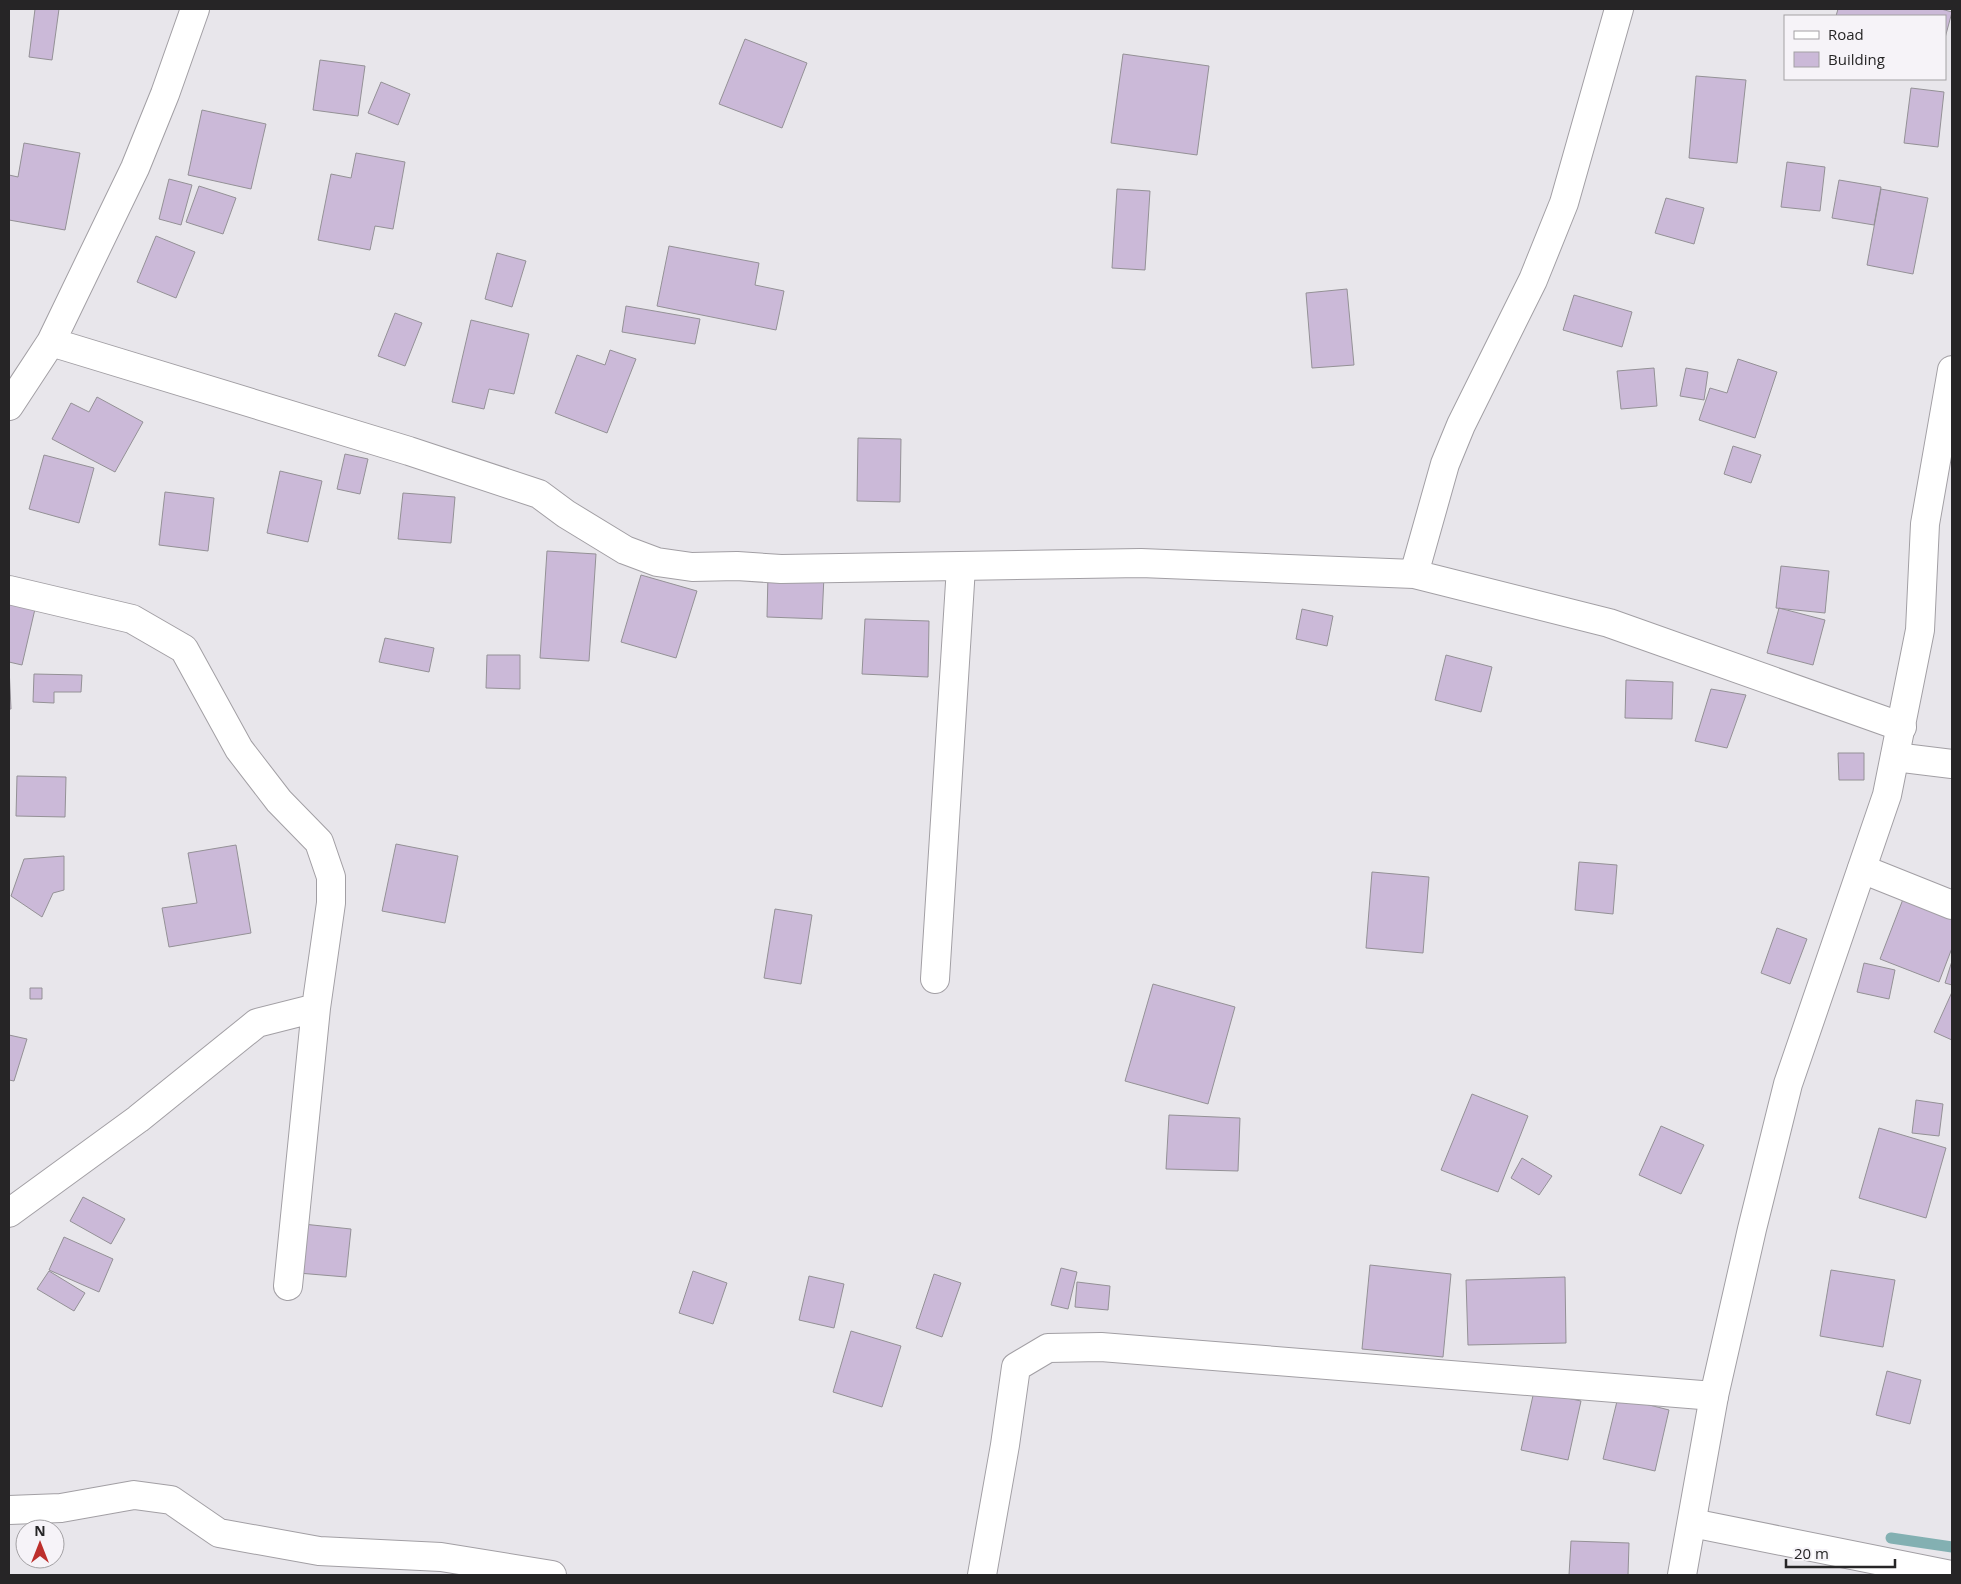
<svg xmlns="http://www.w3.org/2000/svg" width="1961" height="1584" font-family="'Open Sans',sans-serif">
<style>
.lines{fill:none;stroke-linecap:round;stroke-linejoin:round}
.stream{stroke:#83b0b2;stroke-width:11}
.building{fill:#cbb9d8;stroke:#949196}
.minor-casing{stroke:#a29fa4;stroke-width:30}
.secondary-casing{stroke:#a29fa4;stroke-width:30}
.minor{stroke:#fff;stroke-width:28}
.secondary{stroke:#fff;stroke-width:28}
</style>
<rect width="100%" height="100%" fill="#e8e6eb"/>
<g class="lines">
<path class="stream" d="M 1891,1538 L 1952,1547"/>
</g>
<path class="building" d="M 35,9 L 59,9 L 52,60 L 29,57 Z
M 1838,9 L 1941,9 L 1952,12 L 1945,38 L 1945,16 L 1836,16 Z
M 745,39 L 807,63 L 782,128 L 719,104 Z
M 1123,54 L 1209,66 L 1197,155 L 1111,143 Z
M 320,60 L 365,66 L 358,116 L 313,110 Z
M 1696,76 L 1746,80 L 1737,163 L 1689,158 Z
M 381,82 L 410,94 L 398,125 L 368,113 Z
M 1911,88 L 1944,92 L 1938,147 L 1904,143 Z
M 202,110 L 266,124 L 251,189 L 188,175 Z
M 24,143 L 80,153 L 65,230 L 9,220 L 9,175 L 18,177 Z
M 356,153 L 405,162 L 393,229 L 375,226 L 370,250 L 318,240 L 331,174 L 351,178 Z
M 1787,162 L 1825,167 L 1820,211 L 1781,207 Z
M 169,179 L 192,185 L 181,225 L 159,219 Z
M 1839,180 L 1881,187 L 1874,225 L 1832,218 Z
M 199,186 L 236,198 L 223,234 L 186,222 Z
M 1117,189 L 1150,191 L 1145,270 L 1112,268 Z
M 1881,189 L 1928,198 L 1913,274 L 1867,265 Z
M 1666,198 L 1704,208 L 1694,244 L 1655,233 Z
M 156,236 L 195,252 L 176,298 L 137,282 Z
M 669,246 L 759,263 L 755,285 L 784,291 L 776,330 L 657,306 Z
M 497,253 L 526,261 L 512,307 L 485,299 Z
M 1347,289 L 1354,365 L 1312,368 L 1306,293 Z
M 1574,295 L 1632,312 L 1622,347 L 1563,330 Z
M 626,306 L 700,319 L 695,344 L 622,332 Z
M 395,313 L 422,323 L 405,366 L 378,356 Z
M 471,320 L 529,334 L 514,394 L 489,389 L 484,409 L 452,402 Z
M 610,350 L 636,359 L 607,433 L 555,413 L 577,355 L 605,365 Z
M 1738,359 L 1777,372 L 1755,438 L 1699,420 L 1710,388 L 1727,393 Z
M 1654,368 L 1657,406 L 1621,409 L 1617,371 Z
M 1686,368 L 1708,372 L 1704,400 L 1680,396 Z
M 97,397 L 143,422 L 115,472 L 52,439 L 71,403 L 89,412 Z
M 858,438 L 901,439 L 900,502 L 857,501 Z
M 1733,446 L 1761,455 L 1751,483 L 1724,474 Z
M 345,454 L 368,459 L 360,494 L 337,489 Z
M 44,455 L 94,468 L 79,523 L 29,509 Z
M 280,471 L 322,481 L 308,542 L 267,533 Z
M 165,492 L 214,498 L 208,551 L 159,545 Z
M 403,493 L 455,497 L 451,543 L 398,539 Z
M 547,551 L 596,554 L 589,661 L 540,658 Z
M 1781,566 L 1829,571 L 1825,613 L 1776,608 Z
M 768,574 L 824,576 L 822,619 L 767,617 Z
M 641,575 L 697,591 L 676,658 L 621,642 Z
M 9,604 L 35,609 L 22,665 L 9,662 Z
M 1779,608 L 1825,620 L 1813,665 L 1767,653 Z
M 1302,609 L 1333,616 L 1327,646 L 1296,639 Z
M 865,619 L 929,621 L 928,677 L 862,674 Z
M 385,638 L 434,648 L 429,672 L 379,662 Z
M 487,655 L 520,655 L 520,689 L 486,688 Z
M 1446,655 L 1492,667 L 1481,712 L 1435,700 Z
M 9,667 L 11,709 L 9,709 Z
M 34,674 L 82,675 L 81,692 L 54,692 L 54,703 L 33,702 Z
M 1626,680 L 1673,682 L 1672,719 L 1625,718 Z
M 1711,689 L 1746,695 L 1727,748 L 1695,741 Z
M 1838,753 L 1864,753 L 1864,780 L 1839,780 Z
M 17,776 L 66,777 L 65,817 L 16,816 Z
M 396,844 L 458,856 L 445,923 L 382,911 Z
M 236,845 L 251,933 L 169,947 L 162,908 L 197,903 L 188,853 Z
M 64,856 L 64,890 L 53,893 L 42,917 L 11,896 L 24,859 Z
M 1579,862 L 1617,865 L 1613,914 L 1575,910 Z
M 1372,872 L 1429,877 L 1423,953 L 1366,948 Z
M 1905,894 L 1952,913 L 1952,948 L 1939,982 L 1880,959 Z
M 775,909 L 812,915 L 801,984 L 764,978 Z
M 1777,928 L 1807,939 L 1790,984 L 1761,973 Z
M 1952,961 L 1952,985 L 1945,983 Z
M 1864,963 L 1895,970 L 1889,999 L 1857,992 Z
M 1153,984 L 1235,1007 L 1208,1104 L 1125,1081 Z
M 30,988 L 42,988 L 42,999 L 30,999 Z
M 1952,992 L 1952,1040 L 1934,1032 Z
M 9,1035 L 27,1039 L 14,1081 L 9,1080 Z
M 1472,1094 L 1528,1116 L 1498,1192 L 1441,1170 Z
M 1916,1100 L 1943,1104 L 1939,1136 L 1912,1133 Z
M 1169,1115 L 1240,1118 L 1238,1171 L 1166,1169 Z
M 1661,1126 L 1704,1145 L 1681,1194 L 1639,1175 Z
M 1879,1128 L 1946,1148 L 1926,1218 L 1859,1198 Z
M 1522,1158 L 1552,1176 L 1539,1195 L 1511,1178 Z
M 83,1197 L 125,1219 L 111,1244 L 70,1221 Z
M 303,1224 L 351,1229 L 346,1277 L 298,1273 Z
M 64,1237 L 113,1259 L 99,1292 L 49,1270 Z
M 1370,1265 L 1451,1274 L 1443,1357 L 1362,1349 Z
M 1061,1268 L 1077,1272 L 1068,1309 L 1051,1305 Z
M 1831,1270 L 1895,1280 L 1883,1347 L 1820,1336 Z
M 49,1271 L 85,1293 L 74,1311 L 37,1289 Z
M 693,1271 L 727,1283 L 713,1324 L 679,1313 Z
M 934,1274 L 961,1283 L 942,1337 L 916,1328 Z
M 809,1276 L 844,1284 L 834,1328 L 799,1320 Z
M 1565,1277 L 1566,1343 L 1468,1345 L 1466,1280 Z
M 1077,1282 L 1110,1286 L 1108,1310 L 1075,1307 Z
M 851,1331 L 901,1346 L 882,1407 L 833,1392 Z
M 1887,1371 L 1921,1380 L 1910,1424 L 1876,1415 Z
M 1534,1391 L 1581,1401 L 1568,1460 L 1521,1450 Z
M 1618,1397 L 1669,1410 L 1655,1471 L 1603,1459 Z
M 1571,1541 L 1629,1543 L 1628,1575 L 1569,1575 Z"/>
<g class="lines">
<defs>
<path id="minor" d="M 51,342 L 409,451 L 539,494 L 566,514 L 625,550 L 657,562 L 692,567 L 737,566 L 781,569 L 1141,563 L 1414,574 L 1609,623 L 1902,727
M 9,406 L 51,342 L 135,168 L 165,94 L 195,9
M 1414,574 L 1445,464 L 1461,425 L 1533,280 L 1564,203 L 1619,9
M 9,590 L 132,619 L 184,649 L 239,749 L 279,801 L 319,842 L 331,877 L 331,903 L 316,1008 L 288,1286
M 1895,757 L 1952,764
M 1862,869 L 1952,905
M 935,979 L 961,567
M 9,1213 L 138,1119 L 257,1023 L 316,1008
M 9,1510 L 61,1508 L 134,1495 L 171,1500 L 219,1533 L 319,1551 L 441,1557 L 552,1575
M 1692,1523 L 1951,1575
M 982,1575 L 1005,1445 L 1016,1367 L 1048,1348 L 1101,1347 L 1714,1396"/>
<path id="secondary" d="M 1682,1575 L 1714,1396 L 1752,1229 L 1788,1084 L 1887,795 L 1920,630 L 1925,524 L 1952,370"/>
</defs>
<use href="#minor" class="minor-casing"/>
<use href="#secondary" class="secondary-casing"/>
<use href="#minor" class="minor"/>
<use href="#secondary" class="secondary"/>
</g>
<rect width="1961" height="1584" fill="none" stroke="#262526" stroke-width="20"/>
<rect x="1784" y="15" width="162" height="65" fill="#f6f3f8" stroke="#a3a1a4"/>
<rect x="1794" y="31" width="25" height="8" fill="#ffffff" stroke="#a3a1a4"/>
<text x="1828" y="40" font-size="15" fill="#262526">Road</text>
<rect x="1794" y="52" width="25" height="15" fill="#cbb9d8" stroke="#a3a1a4"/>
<text x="1828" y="65" font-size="15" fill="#262526">Building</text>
<g transform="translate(40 1544)"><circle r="24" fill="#f6f3f8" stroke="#a3a1a4"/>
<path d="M0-4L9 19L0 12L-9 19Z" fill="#bd2f2c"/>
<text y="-8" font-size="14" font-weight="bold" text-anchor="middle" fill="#262526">N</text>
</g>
<path d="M1786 1559v8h109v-8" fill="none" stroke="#262526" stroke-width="2.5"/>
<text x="1794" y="1559" font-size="15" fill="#262526" stroke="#f6f3f8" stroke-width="4" paint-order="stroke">20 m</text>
</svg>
